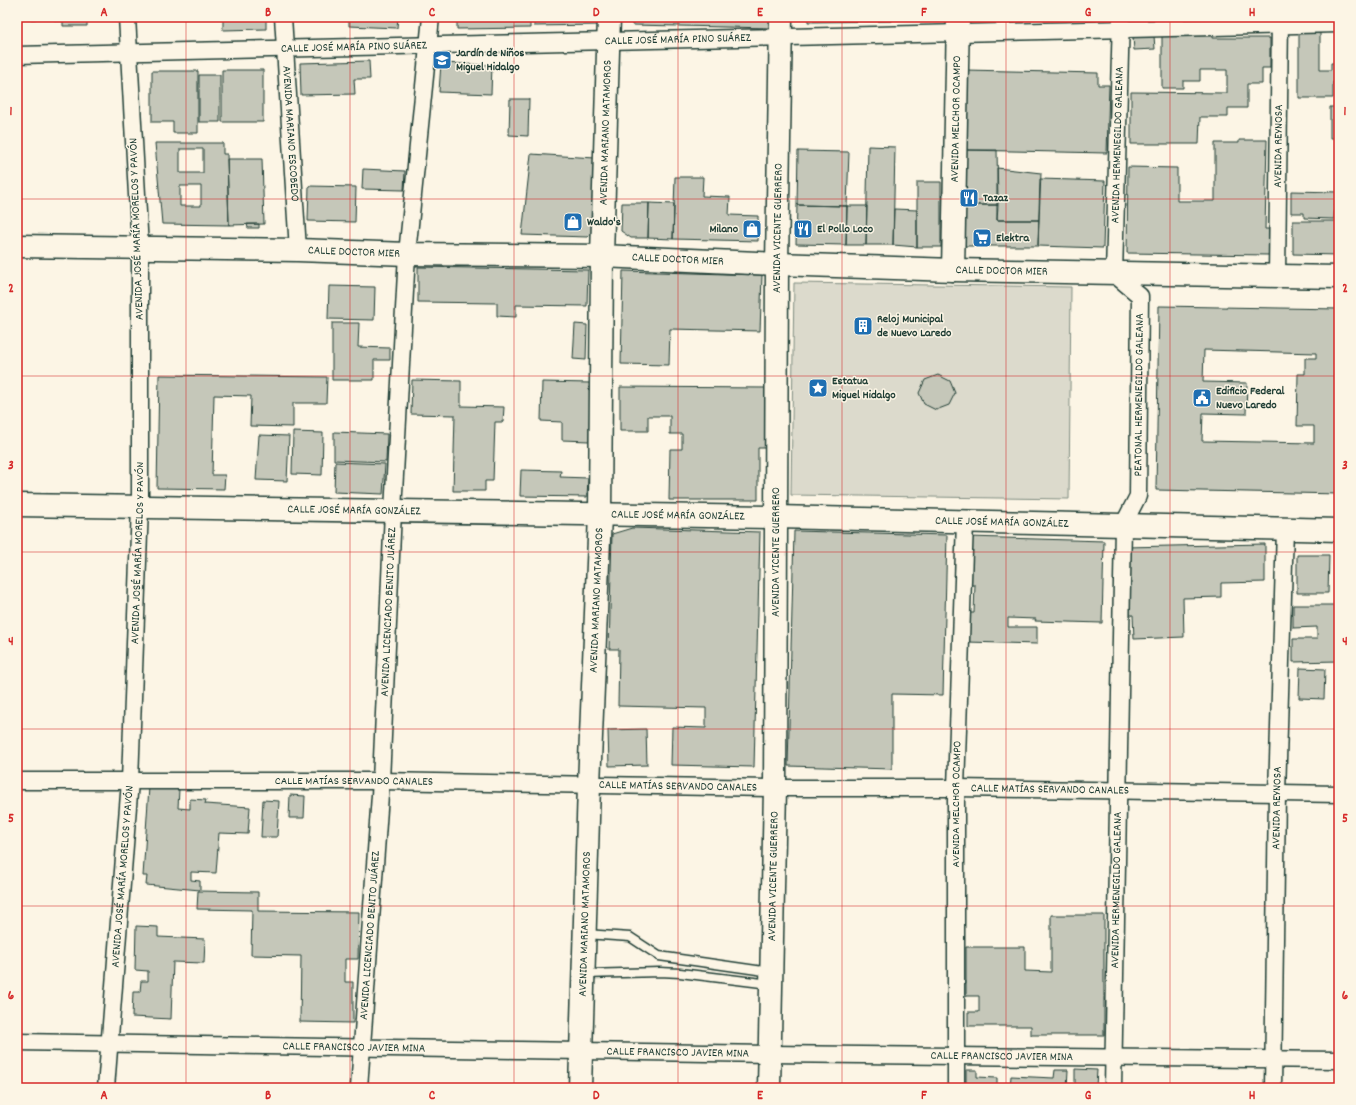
<svg xmlns="http://www.w3.org/2000/svg" width="1356" height="1105" font-family="Dekko,sans-serif">
<style>
.green{fill:#dcdacc;stroke:#7e8c80}
.building{fill:#c5c7b9;stroke:#1f3d34;fill-rule:evenodd}
.lines{fill:none;stroke-linecap:round;stroke-linejoin:round}
.lane-casing{stroke:#1f3d34;stroke-width:11}
.street-casing{stroke:#1f3d34;stroke-width:19}
.secondary-casing{stroke:#1f3d34;stroke-width:25}
.lane{stroke:#fcf5e5;stroke-width:8}
.street{stroke:#fcf5e5;stroke-width:16}
.secondary{stroke:#fcf5e5;stroke-width:22}
.grid{fill:none;stroke:#d62828;stroke-width:1;stroke-opacity:0.55}
.labels{text-anchor:middle;dominant-baseline:central;stroke-width:3;stroke-linejoin:round;paint-order:stroke}
.street-label{font-size:12px;fill:#1f3d34;stroke:#fcf5e5}
.poi-label{font-size:12px;font-weight:bold;fill:#1f3d34;stroke:#fcf5e5;text-anchor:start}
.neatline{fill:none;stroke:#d62828;stroke-width:1.5}
.grid-label{font-size:13px;text-anchor:middle;font-weight:bold;fill:#d62828}
</style>
<rect width="100%" height="100%" fill="#fcf5e5"/>
<filter id="ink" filterUnits="userSpaceOnUse"><feTurbulence type="fractalNoise" baseFrequency=".025" numOctaves="2"/><feDisplacementMap in="SourceGraphic" scale="8" xChannelSelector="R" yChannelSelector="G"/><feConvolveMatrix kernelMatrix="1 2 1 2 8 2 1 2 1" color-interpolation-filters="sRGB"/></filter>
<g filter="url(#ink)">
<path class="green" d="M 794,283 L 1071,287 L 1069,499 L 791,495 Z"/>
<path class="building" d="M 17,17 L 36,17 L 36,19 L 17,20 Z
M 55,17 L 95,17 L 96,20 L 55,21 Z
M 223,17 L 266,17 L 266,29 L 223,30 Z
M 349,17 L 398,17 L 397,28 L 349,26 Z
M 457,17 L 530,17 L 530,28 L 457,29 Z
M 534,17 L 600,17 L 600,25 L 534,26 Z
M 632,17 L 771,17 L 771,28 L 632,25 Z
M 808,17 L 892,17 L 892,21 L 808,22 Z
M 969,17 L 1109,17 L 969,20 Z
M 63,20 L 87,20 L 87,26 L 63,26 Z
M 1299,30 L 1320,30 L 1320,70 L 1331,70 L 1331,63 L 1339,63 L 1339,82 L 1333,82 L 1333,98 L 1299,98 Z
M 1162,35 L 1213,35 L 1213,38 L 1270,38 L 1270,68 L 1262,68 L 1262,84 L 1247,84 L 1247,108 L 1228,108 L 1228,117 L 1200,117 L 1199,144 L 1131,144 L 1131,92 L 1227,93 L 1227,70 L 1200,70 L 1200,81 L 1183,81 L 1183,88 L 1162,88 Z
M 1154,36 L 1155,49 L 1134,50 L 1133,37 Z
M 369,61 L 370,79 L 354,79 L 355,94 L 301,95 L 300,63 Z
M 441,63 L 492,65 L 491,94 L 439,92 Z
M 222,70 L 263,70 L 263,122 L 222,122 Z
M 965,70 L 1098,73 L 1098,85 L 1109,85 L 1107,153 L 964,150 Z
M 152,71 L 198,71 L 198,133 L 173,133 L 173,122 L 152,122 Z
M 199,75 L 220,75 L 220,122 L 199,122 Z
M 510,99 L 529,99 L 528,136 L 509,135 Z
M 1330,107 L 1339,107 L 1339,138 L 1330,138 Z
M 1239,140 L 1267,140 L 1265,229 L 1270,229 L 1269,255 L 1127,253 L 1128,167 L 1177,168 L 1177,201 L 1215,201 L 1215,143 L 1239,143 Z
M 155,143 L 223,143 L 223,154 L 227,154 L 229,225 L 162,224 ZM 180,149 L 203,149 L 203,173 L 180,173 ZM 180,186 L 201,186 L 201,206 L 180,206 Z
M 868,146 L 895,147 L 893,245 L 866,245 Z
M 966,150 L 997,150 L 998,205 L 965,205 Z
M 798,151 L 849,152 L 847,206 L 797,205 Z
M 531,154 L 595,158 L 594,231 L 588,237 L 522,235 Z
M 227,159 L 262,159 L 264,224 L 229,225 Z
M 997,168 L 1041,173 L 1039,220 L 997,220 Z
M 363,169 L 405,171 L 404,190 L 362,189 Z
M 675,177 L 703,177 L 702,196 L 730,197 L 729,215 L 758,216 L 758,241 L 673,239 Z
M 1040,179 L 1105,181 L 1103,248 L 1038,246 Z
M 917,182 L 941,182 L 941,247 L 917,247 Z
M 309,186 L 356,187 L 355,222 L 308,221 Z
M 1291,191 L 1338,192 L 1338,204 L 1335,204 L 1334,219 L 1304,218 L 1304,213 L 1291,213 Z
M 622,203 L 649,203 L 648,238 L 631,238 L 621,231 Z
M 649,203 L 674,204 L 673,239 L 648,238 Z
M 797,205 L 847,206 L 846,245 L 796,244 Z
M 965,205 L 998,205 L 997,220 L 1039,220 L 1038,246 L 965,246 Z
M 847,206 L 867,206 L 866,245 L 846,245 Z
M 894,209 L 917,210 L 917,247 L 893,245 Z
M 1293,221 L 1339,221 L 1339,255 L 1293,254 Z
M 247,224 L 259,224 L 259,228 L 248,228 Z
M 418,267 L 588,270 L 587,306 L 516,305 L 516,317 L 497,316 L 497,303 L 418,302 Z
M 623,271 L 762,275 L 760,331 L 670,329 L 669,365 L 621,364 Z
M 329,286 L 375,287 L 374,320 L 328,319 Z
M 1159,306 L 1339,309 L 1339,494 L 1156,490 ZM 1204,350 L 1316,353 L 1316,358 L 1305,358 L 1305,374 L 1298,374 L 1297,426 L 1314,426 L 1314,443 L 1202,441 L 1203,413 L 1246,414 L 1247,383 L 1203,382 Z
M 857,321 L 868,321 L 868,331 L 857,331 Z
M 332,323 L 359,323 L 358,347 L 390,348 L 390,360 L 374,360 L 374,380 L 332,380 Z
M 575,324 L 587,325 L 586,360 L 573,359 Z
M 159,375 L 327,377 L 326,403 L 293,403 L 293,427 L 250,426 L 251,396 L 214,395 L 212,475 L 225,475 L 224,489 L 157,488 Z
M 938,375 L 950,381 L 955,393 L 949,405 L 936,410 L 924,404 L 919,393 L 925,380 Z
M 412,380 L 461,381 L 461,406 L 504,407 L 503,422 L 495,422 L 493,481 L 485,481 L 485,491 L 453,491 L 455,415 L 411,414 Z
M 542,382 L 590,383 L 589,441 L 562,440 L 562,422 L 541,421 Z
M 620,387 L 767,388 L 766,448 L 758,448 L 758,500 L 669,500 L 670,449 L 682,449 L 682,434 L 670,434 L 670,416 L 648,416 L 648,431 L 620,431 Z
M 293,432 L 323,433 L 322,475 L 292,474 Z
M 334,432 L 387,434 L 386,462 L 334,460 Z
M 259,435 L 289,436 L 287,481 L 256,480 Z
M 335,462 L 385,464 L 383,494 L 334,492 Z
M 521,470 L 561,471 L 560,477 L 588,478 L 587,497 L 520,496 Z
M 632,528 L 760,532 L 754,767 L 671,765 L 672,727 L 706,728 L 706,708 L 618,706 L 619,649 L 609,649 L 612,534 Z
M 794,531 L 947,535 L 943,695 L 892,694 L 892,769 L 788,766 Z
M 969,537 L 1104,541 L 1102,623 L 1035,621 L 1036,619 L 1008,618 L 1008,627 L 1037,627 L 1037,644 L 967,642 L 968,613 L 974,613 L 975,585 L 968,585 Z
M 1265,544 L 1265,582 L 1221,583 L 1221,597 L 1183,598 L 1184,637 L 1134,639 L 1133,615 L 1127,615 L 1125,547 Z
M 1297,555 L 1329,555 L 1328,593 L 1297,593 Z
M 1293,605 L 1338,605 L 1338,661 L 1293,662 L 1293,639 L 1317,639 L 1317,627 L 1293,628 Z
M 1300,668 L 1325,669 L 1324,699 L 1299,698 Z
M 646,729 L 647,765 L 609,766 L 608,730 Z
M 149,787 L 179,789 L 178,808 L 190,809 L 190,799 L 206,800 L 205,804 L 250,807 L 248,834 L 219,833 L 216,873 L 191,872 L 191,880 L 200,881 L 200,890 L 146,885 L 147,876 L 143,876 Z
M 290,795 L 305,796 L 304,818 L 289,818 Z
M 263,800 L 279,801 L 277,837 L 261,837 Z
M 198,891 L 258,892 L 258,911 L 359,912 L 358,959 L 345,959 L 345,982 L 353,982 L 353,1023 L 300,1022 L 301,956 L 251,955 L 252,910 L 197,909 Z
M 1051,915 L 1104,915 L 1104,1035 L 1031,1035 L 1031,1026 L 968,1026 L 968,1012 L 979,1012 L 979,996 L 966,996 L 966,947 L 1025,947 L 1025,971 L 1051,972 Z
M 136,926 L 158,927 L 158,937 L 205,939 L 204,963 L 173,962 L 171,1019 L 132,1017 L 133,992 L 140,992 L 141,981 L 148,981 L 148,971 L 135,970 Z
M 1075,1069 L 1097,1070 L 1096,1087 L 1075,1086 Z
M 966,1070 L 977,1070 L 977,1077 L 997,1078 L 997,1088 L 966,1088 Z
M 1055,1070 L 1068,1070 L 1067,1088 L 1010,1088 L 1011,1076 L 1054,1078 Z"/>
<g class="lines">
<defs>
<path id="lane" d="M 585,934 L 630,937 L 659,956 L 771,972
M 585,974 L 660,972 L 680,973 L 770,984"/>
<g id="street">
<path id="s1" d="M 283,17 L 298,250"/>
<path id="s2" d="M 17,55 L 1339,24"/>
<path id="s3" d="M 1277,275 L 1280,17"/>
<path id="s4" d="M 17,781 L 381,781 L 775,788 L 956,788 L 1339,794"/>
<path id="s5" d="M 17,1042 L 770,1054 L 1339,1060"/>
<path id="s6" d="M 106,1088 L 130,781 L 140,506 L 140,248 L 127,17"/>
<path id="s7" d="M 359,1088 L 381,781 L 393,511 L 407,254 L 431,17"/>
<path id="s8" d="M 956,1088 L 956,788 L 965,521"/>
<path id="s9" d="M 1113,1088 L 1123,525 L 1138,496 L 1140,296 L 1114,274 L 1121,17"/>
<path id="s10" d="M 1273,1088 L 1277,793 L 1285,529"/>
</g>
<g id="secondary">
<path id="s11" d="M 17,246 L 298,250 L 407,254 L 602,256 L 777,264 L 953,270 L 1339,277"/>
<path id="s12" d="M 953,270 L 958,17"/>
<path id="s13" d="M 17,505 L 776,517 L 1339,530"/>
<path id="s14" d="M 580,1088 L 589,785 L 600,514 L 602,256 L 609,17"/>
<path id="s15" d="M 769,1088 L 775,788 L 777,264 L 781,17"/>
</g>
</defs>
<use href="#lane" class="lane-casing"/>
<use href="#street" class="street-casing"/>
<use href="#secondary" class="secondary-casing"/>
<use href="#lane" class="lane"/>
<use href="#street" class="street"/>
<use href="#secondary" class="secondary"/>
</g>
</g>
<path class="grid" d="M 186,17 L 186,1088M 350,17 L 350,1088M 514,17 L 514,1088M 678,17 L 678,1088M 842,17 L 842,1088M 1006,17 L 1006,1088M 1170,17 L 1170,1088M 17,199 L 1339,199M 17,376 L 1339,376M 17,552 L 1339,552M 17,729 L 1339,729M 17,906 L 1339,906"/>
<defs>
<symbol id="school-square" viewBox="-11 -11 22 22"><rect x="-9" y="-9" width="18" height="18" rx="4" fill="#1f6fb2" stroke="#fcf5e5"/><path d="M0-5L7-2L0 1L-7-2ZM-4 1L0 2.5L4 1V4Q0 6-4 4Z" fill="#fff"/></symbol>
<symbol id="restaurant-square" viewBox="-11 -11 22 22"><rect x="-9" y="-9" width="18" height="18" rx="4" fill="#1f6fb2" stroke="#fcf5e5"/><path d="M-5-6h1v4h1v-4h1v4h1v-4h1v5L-1.5 .5V6h-2V.5L-5-1ZM5-6V6H3V1.5H1.5Q1.5-4 5-6Z" fill="#fff"/></symbol>
<symbol id="shop-square" viewBox="-11 -11 22 22"><rect x="-9" y="-9" width="18" height="18" rx="4" fill="#1f6fb2" stroke="#fcf5e5"/><path d="M-5-2.5h2.3a2.7 3.5 0 0 1 5.4 0H5L5.5 6h-11ZM-1.5-2.5h3a1.5 2.3 0 0 0-3 0Z" fill="#fff"/></symbol>
<symbol id="supermarket-square" viewBox="-11 -11 22 22"><rect x="-9" y="-9" width="18" height="18" rx="4" fill="#1f6fb2" stroke="#fcf5e5"/><path d="M-6-5.5h2.5l.6 2H6L4.5 2H-2.5L-4.4-4H-6ZM-1.5 3.2a1.3 1.3 0 1 0 .1 0ZM3 3.2a1.3 1.3 0 1 0 .1 0Z" fill="#fff"/></symbol>
<symbol id="building-square" viewBox="-11 -11 22 22"><rect x="-9" y="-9" width="18" height="18" rx="4" fill="#1f6fb2" stroke="#fcf5e5"/><path d="M-4-6H4V6H1V3H-1V6H-4ZM-2.5-4.3h1.7v1.8h-1.7ZM.8-4.3h1.7v1.8H.8ZM-2.5-1h1.7V.8h-1.7ZM.8-1h1.7V.8H.8Z" fill="#fff"/></symbol>
<symbol id="sight-square" viewBox="-11 -11 22 22"><rect x="-9" y="-9" width="18" height="18" rx="4" fill="#1f6fb2" stroke="#fcf5e5"/><path d="M0-6L1.8-2.2L6-1.7L2.9 1.2L3.7 5.4L0 3.3L-3.7 5.4L-2.9 1.2L-6-1.7L-1.8-2.2Z" fill="#fff"/></symbol>
<symbol id="civic-square" viewBox="-11 -11 22 22"><rect x="-9" y="-9" width="18" height="18" rx="4" fill="#1f6fb2" stroke="#fcf5e5"/><path d="M-.6-6.5H3V-4.5H.6V-3L4-1V1h2V6H-6V1h2V-1L-.6-3ZM-1.2 2.5V6h2.4V2.5Z" fill="#fff"/></symbol>
</defs>
<g fill-rule="evenodd">
<use href="#school-square" x="431" y="49" width="22" height="22"/>
<use href="#restaurant-square" x="958" y="187" width="22" height="22"/>
<use href="#shop-square" x="562" y="211" width="22" height="22"/>
<use href="#shop-square" x="741" y="218" width="22" height="22"/>
<use href="#restaurant-square" x="792" y="218" width="22" height="22"/>
<use href="#supermarket-square" x="971" y="227" width="22" height="22"/>
<use href="#building-square" x="852" y="315" width="22" height="22"/>
<use href="#sight-square" x="807" y="377" width="22" height="22"/>
<use href="#civic-square" x="1191" y="387" width="22" height="22"/>
</g>
<g class="labels">
<g class="street-label">
<text stroke="none"><textPath href="#s2" startOffset="661">CALLE JOSÉ MARÍA PINO SUÁREZ</textPath></text>
<text stroke="none"><textPath href="#s2" startOffset="337">CALLE JOSÉ MARÍA PINO SUÁREZ</textPath></text>
<text stroke="none"><textPath href="#s12" startOffset="151">AVENIDA MELCHOR OCAMPO</textPath></text>
<text stroke="none"><textPath href="#s1" startOffset="117">AVENIDA MARIANO ESCOBEDO</textPath></text>
<text stroke="none"><textPath href="#s14" startOffset="956">AVENIDA MARIANO MATAMOROS</textPath></text>
<text stroke="none"><textPath href="#s9" startOffset="959">AVENIDA HERMENEGILDO GALEANA</textPath></text>
<text stroke="none"><textPath href="#s3" startOffset="129">AVENIDA REYNOSA</textPath></text>
<text transform="translate(137 229) rotate(-92)">AVENIDA JOSÉ MARÍA MORELOS Y PAVÓN</text>
<text stroke="none"><textPath href="#s15" startOffset="860">AVENIDA VICENTE GUERRERO</textPath></text>
<text stroke="none"><textPath href="#s11" startOffset="337">CALLE DOCTOR MIER</textPath></text>
<text stroke="none"><textPath href="#s11" startOffset="661">CALLE DOCTOR MIER</textPath></text>
<text stroke="none"><textPath href="#s11" startOffset="985">CALLE DOCTOR MIER</textPath></text>
<text stroke="none"><textPath href="#s9" startOffset="697">PEATONAL HERMENEGILDO GALEANA</textPath></text>
<text stroke="none"><textPath href="#s13" startOffset="337">CALLE JOSÉ MARÍA GONZÁLEZ</textPath></text>
<text stroke="none"><textPath href="#s13" startOffset="661">CALLE JOSÉ MARÍA GONZÁLEZ</textPath></text>
<text stroke="none"><textPath href="#s13" startOffset="985">CALLE JOSÉ MARÍA GONZÁLEZ</textPath></text>
<text stroke="none"><textPath href="#s6" startOffset="536">AVENIDA JOSÉ MARÍA MORELOS Y PAVÓN</textPath></text>
<text stroke="none"><textPath href="#s15" startOffset="536">AVENIDA VICENTE GUERRERO</textPath></text>
<text stroke="none"><textPath href="#s14" startOffset="488">AVENIDA MARIANO MATAMOROS</textPath></text>
<text stroke="none"><textPath href="#s7" startOffset="477">AVENIDA LICENCIADO BENITO JUÁREZ</textPath></text>
<text stroke="none"><textPath href="#s4" startOffset="337">CALLE MATÍAS SERVANDO CANALES</textPath></text>
<text stroke="none"><textPath href="#s4" startOffset="661">CALLE MATÍAS SERVANDO CANALES</textPath></text>
<text stroke="none"><textPath href="#s4" startOffset="1033">CALLE MATÍAS SERVANDO CANALES</textPath></text>
<text stroke="none"><textPath href="#s8" startOffset="284">AVENIDA MELCHOR OCAMPO</textPath></text>
<text stroke="none"><textPath href="#s10" startOffset="280">AVENIDA REYNOSA</textPath></text>
<text stroke="none"><textPath href="#s6" startOffset="212">AVENIDA JOSÉ MARÍA MORELOS Y PAVÓN</textPath></text>
<text stroke="none"><textPath href="#s15" startOffset="212">AVENIDA VICENTE GUERRERO</textPath></text>
<text stroke="none"><textPath href="#s9" startOffset="198">AVENIDA HERMENEGILDO GALEANA</textPath></text>
<text stroke="none"><textPath href="#s14" startOffset="164">AVENIDA MARIANO MATAMOROS</textPath></text>
<text stroke="none"><textPath href="#s7" startOffset="153">AVENIDA LICENCIADO BENITO JUÁREZ</textPath></text>
<text stroke="none"><textPath href="#s5" startOffset="337">CALLE FRANCISCO JAVIER MINA</textPath></text>
<text stroke="none"><textPath href="#s5" startOffset="661">CALLE FRANCISCO JAVIER MINA</textPath></text>
<text stroke="none"><textPath href="#s5" startOffset="985">CALLE FRANCISCO JAVIER MINA</textPath></text>
</g>
<g class="poi-label">
<text x="456" y="53">Jardín de Niños<tspan x="456" dy="14">Miguel Hidalgo</tspan></text>
<text x="983" y="198">Tazaz</text>
<text x="587" y="222">Waldo's</text>
<text x="738" y="229" text-anchor="end">Milano</text>
<text x="817" y="229">El Pollo Loco</text>
<text x="996" y="238">Elektra</text>
<text x="877" y="319">Reloj Municipal<tspan x="877" dy="14">de Nuevo Laredo</tspan></text>
<text x="832" y="381">Estatua<tspan x="832" dy="14">Miguel Hidalgo</tspan></text>
<text x="1216" y="391">Edificio Federal<tspan x="1216" dy="14">Nuevo Laredo</tspan></text>
</g>
</g>
<rect width="1356" height="1105" fill="none" stroke="#fcf5e5" stroke-width="44"/>
<rect x="22" y="22" width="1312" height="1061" class="neatline"/>
<g class="grid-label">
<text x="104" y="16">A</text>
<text x="268" y="16">B</text>
<text x="432" y="16">C</text>
<text x="596" y="16">D</text>
<text x="760" y="16">E</text>
<text x="924" y="16">F</text>
<text x="1088" y="16">G</text>
<text x="1252" y="16">H</text>
<text x="11" y="115">1</text>
<text x="1345" y="115">1</text>
<text x="11" y="292">2</text>
<text x="1345" y="292">2</text>
<text x="11" y="469">3</text>
<text x="1345" y="469">3</text>
<text x="11" y="645">4</text>
<text x="1345" y="645">4</text>
<text x="11" y="822">5</text>
<text x="1345" y="822">5</text>
<text x="11" y="999">6</text>
<text x="1345" y="999">6</text>
<text x="104" y="1099">A</text>
<text x="268" y="1099">B</text>
<text x="432" y="1099">C</text>
<text x="596" y="1099">D</text>
<text x="760" y="1099">E</text>
<text x="924" y="1099">F</text>
<text x="1088" y="1099">G</text>
<text x="1252" y="1099">H</text>
</g>
</svg>
